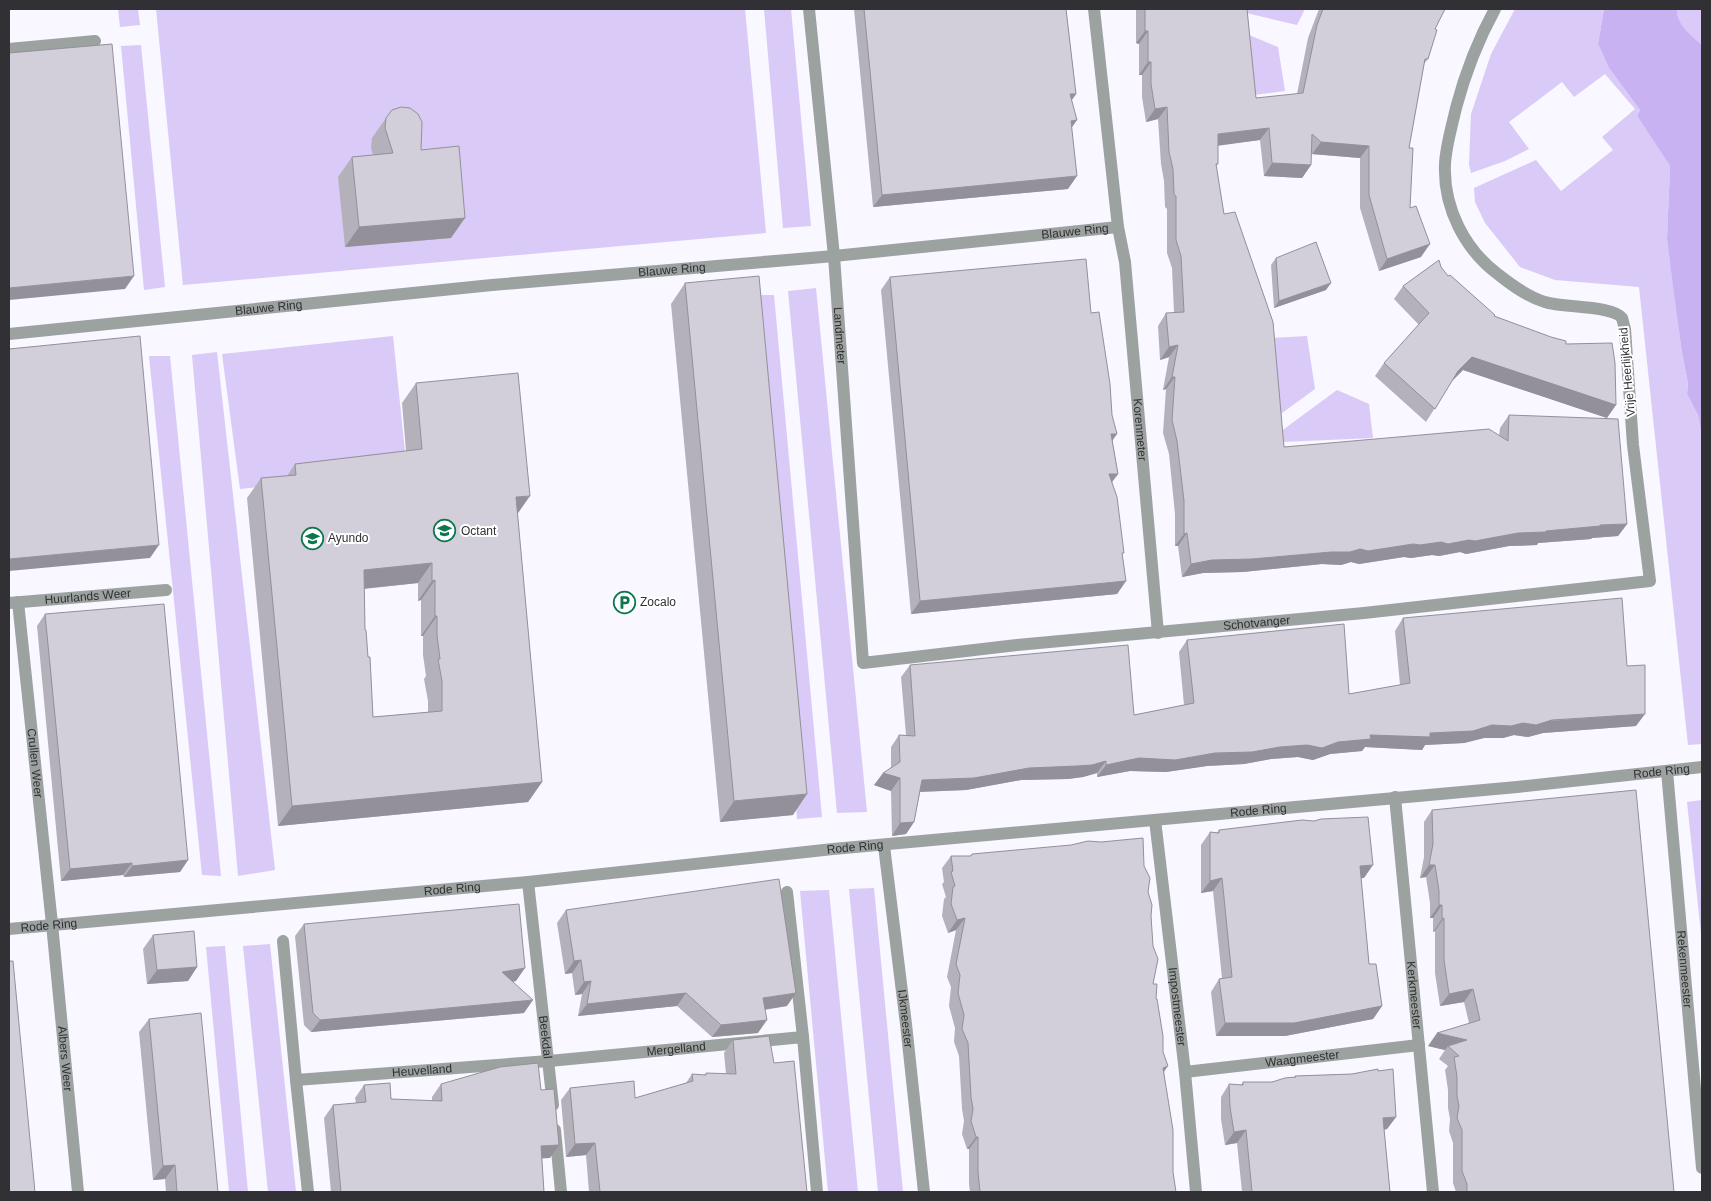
<svg xmlns="http://www.w3.org/2000/svg" width="1711" height="1201" font-family="Arial,sans-serif">
<style>
.green{fill:#d9caf7}
.water{fill:#c9b2f2}
.lines{fill:none;stroke-linecap:round;stroke-linejoin:round}
.street{stroke:#9ca29f;stroke-width:12}
.wall{fill:#b5b1bb;fill-rule:evenodd}
.shaded-wall{fill:#939099}
.building{fill:#d2ceda;stroke:#939099;fill-rule:evenodd}
.labels{text-anchor:middle;dominant-baseline:central;stroke-width:4;stroke-linejoin:round;paint-order:stroke}
.street-label{font-size:12px;fill:#313034;stroke:#fff}
.poi-label{font-size:12px;fill:#313034;stroke:#fff;text-anchor:start}
</style>
<rect width="100%" height="100%" fill="#f9f7ff"/>
<path class="green" d="M 118,9 L 138,9 L 140,25 L 120,27 Z
M 156,9 L 745,9 L 766,233 L 183,285 Z
M 764,9 L 791,9 L 811,226 L 783,228 Z
M 1245,9 L 1305,9 L 1297,25 L 1246,13 Z
M 1515,9 L 1604,9 L 1598,44 L 1609,68 L 1640,110 L 1637,116 L 1670,166 L 1667,239 L 1682,353 L 1688,383 L 1687,394 L 1698,415 L 1702,436 L 1702,744 L 1688,745 L 1639,287 L 1555,280 L 1520,267 L 1485,223 L 1475,202 L 1474,188 L 1536,160 L 1561,191 L 1613,150 L 1602,137 L 1635,109 L 1605,74 L 1574,97 L 1562,82 L 1509,122 L 1529,149 L 1505,161 L 1471,173 L 1469,165 L 1471,114 L 1491,54 Z
M 1677,9 L 1702,9 L 1702,45 C 1692,36 1676,24 1677,9 Z
M 1249,35 L 1278,47 L 1285,91 L 1253,95 Z
M 141,45 L 165,287 L 144,290 L 121,46 Z
M 816,288 L 867,812 L 837,813 L 788,291 Z
M 755,295 L 774,295 L 822,817 L 797,819 Z
M 393,336 L 407,471 L 240,489 L 222,354 Z
M 1307,336 L 1315,389 L 1278,416 L 1270,338 Z
M 217,352 L 275,870 L 238,876 L 192,355 Z
M 149,356 L 170,356 L 221,876 L 202,875 Z
M 1337,390 L 1369,404 L 1373,438 L 1282,442 L 1280,432 Z
M 1702,800 L 1702,943 L 1687,802 Z
M 874,888 L 903,1192 L 878,1192 L 849,889 Z
M 829,890 L 858,1192 L 828,1192 L 800,891 Z
M 270,944 L 296,1192 L 268,1192 L 243,946 Z
M 225,946 L 248,1192 L 229,1192 L 206,947 Z"/>
<path class="water" d="M 1604,9 L 1677,9 C 1676,24 1692,36 1702,45 L 1702,436 L 1698,415 L 1687,394 L 1688,383 L 1682,353 L 1673,287 L 1667,239 L 1670,166 L 1637,116 L 1640,110 L 1609,68 L 1598,44 Z"/>
<g class="lines">
<g class="street">
<path id="s1" d="M 809,9 L 834,256 L 863,663 L 1017,645 L 1364,613 L 1650,581 L 1633,445 L 1625,329 C 1624,326 1623,321 1622,318 C 1613,305 1562,308 1545,302 C 1528,297 1513,286 1499,275 C 1465,250 1443,208 1445,164 C 1446,145 1452,126 1456,108 C 1465,74 1478,40 1495,9"/>
<path d="M 9,49 L 95,41"/>
<path id="s2" d="M 1118,227 L 1125,262 L 1158,633"/>
<path id="s3" d="M 9,334 L 492,285 L 834,256 L 1118,227 L 1094,9"/>
<path id="s4" d="M 18,602 L 52,924 L 78,1192"/>
<path id="s5" d="M 9,603 L 166,590"/>
<path id="s6" d="M 1667,771 L 1702,1168"/>
<path id="s7" d="M 1395,797 L 1433,1192"/>
<path id="s8" d="M 1155,820 L 1185,1072 L 1196,1192"/>
<path id="s9" d="M 884,846 L 906,1024 L 924,1192"/>
<path id="s10" d="M 528,882 L 553,1105"/>
<path d="M 787,892 L 803,1037"/>
<path id="s11" d="M 9,929 L 528,882 L 833,849 L 1517,787 L 1702,767"/>
<path id="s12" d="M 283,941 L 296,1080 L 549,1061 L 803,1037 L 817,1192"/>
<path id="s13" d="M 1185,1072 L 1419,1045"/>
<path d="M 296,1080 L 308,1192"/>
<path d="M 555,1130 L 561,1192"/>
</g>
</g>
<path class="wall" d="M 854,9 L 1066,9 L 1076,94 L 1071,101 L 1077,120 L 1072,126 L 1068,189 L 873,207 Z
M 1136,9 L 1247,9 L 1256,98 L 1297,94 L 1308,38 L 1319,9 L 1445,9 L 1435,29 L 1428,59 L 1424,64 L 1409,148 L 1410,208 L 1421,257 L 1379,271 L 1360,208 L 1360,158 L 1311,154 L 1311,165 L 1302,178 L 1264,176 L 1260,140 L 1218,145 L 1218,164 L 1216,166 L 1224,214 L 1284,447 L 1499,436 L 1500,428 L 1509,415 L 1627,524 L 1618,536 L 1592,538 L 1591,539 L 1538,543 L 1537,545 L 1509,546 L 1466,554 L 1460,552 L 1439,556 L 1432,555 L 1411,558 L 1404,557 L 1359,564 L 1351,562 L 1341,565 L 1322,564 L 1243,572 L 1203,573 L 1182,577 L 1178,546 L 1175,546 L 1175,514 L 1169,454 L 1163,433 L 1166,389 L 1163,390 L 1169,357 L 1160,360 L 1158,326 L 1166,313 L 1174,313 L 1172,268 L 1167,253 L 1167,209 L 1165,207 L 1164,181 L 1161,164 L 1158,119 L 1146,122 L 1142,97 L 1142,75 L 1139,75 L 1139,44 L 1136,43 Z
M 386,118 L 421,150 L 451,238 L 345,247 L 338,177 L 352,157 L 373,155 L 371,148 L 372,138 Z
M 1276,258 L 1326,290 L 1274,308 L 1271,265 Z
M 1441,267 L 1448,276 L 1494,316 L 1566,344 L 1607,418 L 1463,370 L 1452,381 L 1426,422 L 1375,376 L 1384,363 L 1419,325 L 1394,299 L 1403,286 Z
M 890,277 L 1091,313 L 1118,474 L 1112,482 L 1126,581 L 1117,594 L 911,614 L 881,290 Z
M 685,283 L 793,815 L 720,822 L 671,304 Z
M 416,383 L 517,514 L 542,782 L 528,802 L 278,826 L 247,498 L 261,478 L 287,476 L 295,464 L 406,451 L 402,403 ZM 418,583 L 418,601 L 421,600 L 421,636 L 423,636 L 423,655 L 426,676 L 424,679 L 428,701 L 428,712 L 373,717 L 365,630 L 364,589 Z
M 45,614 L 188,860 L 180,872 L 124,877 L 123,875 L 61,881 L 37,626 Z
M 1403,618 L 1627,666 L 1636,726 L 1543,733 L 1528,737 L 1514,735 L 1503,738 L 1484,738 L 1464,743 L 1425,745 L 1422,750 L 1365,747 L 1362,751 L 1330,754 L 1313,760 L 1298,757 L 1271,759 L 1244,764 L 1207,766 L 1166,772 L 1130,771 L 1097,777 L 1097,773 L 1083,777 L 1068,779 L 1021,780 L 966,790 L 920,792 L 914,822 L 906,834 L 892,836 L 891,791 L 874,785 L 891,767 L 891,747 L 899,735 L 906,735 L 901,677 L 910,665 L 1134,715 L 1184,705 L 1179,652 L 1187,640 L 1349,694 L 1400,685 L 1395,631 Z
M 1432,810 L 1674,1192 L 1456,1192 L 1453,1183 L 1453,1143 L 1449,1131 L 1450,1119 L 1448,1108 L 1448,1090 L 1445,1070 L 1448,1066 L 1439,1059 L 1445,1050 L 1428,1046 L 1469,1023 L 1464,1002 L 1440,1006 L 1435,973 L 1435,931 L 1433,932 L 1433,918 L 1430,918 L 1430,903 L 1426,877 L 1420,878 L 1424,857 L 1424,822 Z
M 1219,830 L 1364,878 L 1361,878 L 1369,964 L 1382,1006 L 1373,1019 L 1285,1036 L 1216,1036 L 1211,992 L 1219,979 L 1222,978 L 1213,891 L 1201,893 L 1201,845 L 1210,832 L 1217,833 Z
M 972,854 L 1144,866 L 1151,916 L 1153,984 L 1156,999 L 1164,1072 L 1173,1172 L 1176,1192 L 970,1192 L 969,1184 L 969,1149 L 967,1149 L 962,1134 L 964,1121 L 962,1109 L 959,1056 L 954,1042 L 955,1028 L 949,1006 L 951,987 L 947,977 L 956,930 L 948,933 L 942,916 L 944,899 L 946,897 L 942,884 L 944,882 L 942,868 L 951,856 L 970,856 Z
M 566,910 L 787,1006 L 765,1010 L 758,1033 L 712,1037 L 677,1006 L 578,1016 L 582,994 L 575,995 L 572,973 L 565,974 L 557,923 Z
M 304,924 L 516,981 L 513,982 L 524,1013 L 311,1032 L 304,1025 L 295,936 Z
M 153,935 L 197,967 L 188,981 L 147,984 L 143,949 Z
M 149,1019 L 218,1192 L 166,1192 L 165,1179 L 153,1180 L 139,1032 Z
M 733,1040 L 774,1063 L 807,1192 L 589,1192 L 586,1155 L 566,1157 L 561,1100 L 570,1088 L 635,1098 L 686,1083 L 692,1074 L 704,1075 L 706,1073 L 726,1074 L 724,1053 Z
M 1378,1071 L 1396,1117 L 1387,1129 L 1384,1130 L 1390,1192 L 1242,1192 L 1237,1143 L 1225,1145 L 1221,1119 L 1221,1097 L 1229,1084 L 1241,1085 L 1243,1082 L 1272,1082 L 1294,1077 L 1295,1076 L 1352,1074 Z
M 441,1084 L 541,1090 L 550,1158 L 542,1158 L 544,1192 L 331,1192 L 324,1118 L 333,1105 L 356,1103 L 355,1098 L 364,1085 L 391,1099 L 432,1101 L 432,1097 Z"/>
<path class="shaded-wall" d="M 1145,31 L 1148,31 L 1139,44 L 1136,43 Z
M 1148,62 L 1151,62 L 1142,75 L 1139,75 Z
M 1070,94 L 1076,94 L 1067,107 Z
M 1167,107 L 1158,119 L 1146,122 L 1155,109 Z
M 1077,120 L 1068,133 L 1071,121 Z
M 1269,128 L 1260,140 L 1209,147 L 1218,134 Z
M 1321,142 L 1369,146 L 1360,158 L 1312,154 Z
M 1272,163 L 1311,165 L 1302,178 L 1264,176 Z
M 1077,176 L 1068,189 L 873,207 L 882,195 Z
M 465,218 L 451,238 L 345,247 L 359,227 Z
M 1430,244 L 1421,257 L 1379,271 L 1387,259 Z
M 134,276 L 125,289 L 9,300 L 9,288 Z
M 1331,283 L 1326,290 L 1274,308 L 1279,301 Z
M 1178,345 L 1169,357 L 1160,360 L 1169,347 Z
M 1472,357 L 1616,405 L 1607,418 L 1463,370 L 1449,384 L 1458,371 Z
M 1172,377 L 1175,377 L 1166,389 L 1163,390 Z
M 1111,434 L 1117,434 L 1108,447 Z
M 1109,474 L 1118,474 L 1109,486 Z
M 530,496 L 516,516 L 516,497 Z
M 1627,524 L 1618,536 L 1592,538 L 1591,539 L 1538,543 L 1537,545 L 1509,546 L 1466,554 L 1460,552 L 1439,556 L 1432,555 L 1411,558 L 1404,557 L 1359,564 L 1351,562 L 1341,565 L 1322,564 L 1243,572 L 1203,573 L 1182,577 L 1191,564 L 1212,560 L 1469,540 L 1518,533 L 1600,525 Z
M 1187,533 L 1178,546 L 1175,546 L 1184,534 Z
M 159,545 L 150,558 L 9,571 L 9,559 Z
M 432,563 L 418,583 L 350,590 L 364,570 Z
M 435,580 L 421,600 L 418,601 L 432,581 Z
M 1126,581 L 1117,594 L 911,614 L 920,601 Z
M 435,616 L 437,616 L 423,636 L 421,636 Z
M 1645,714 L 1636,726 L 1543,733 L 1528,737 L 1514,735 L 1503,738 L 1484,738 L 1464,743 L 1425,745 L 1422,750 L 1365,747 L 1362,751 L 1330,754 L 1313,760 L 1298,757 L 1271,759 L 1244,764 L 1207,766 L 1166,772 L 1130,771 L 1097,777 L 1106,765 L 1139,758 L 1215,753 L 1338,742 L 1370,735 L 1430,733 L 1492,725 Z
M 1106,761 L 1097,773 L 1083,777 L 1068,779 L 1021,780 L 966,790 L 914,792 L 922,780 L 1029,768 Z
M 883,773 L 900,778 L 891,791 L 874,785 Z
M 542,782 L 528,802 L 278,826 L 292,806 Z
M 807,794 L 793,815 L 720,822 L 734,801 Z
M 914,822 L 906,834 L 892,836 L 900,823 Z
M 188,860 L 180,872 L 124,877 L 132,866 Z
M 132,863 L 123,875 L 61,881 L 70,869 Z
M 1373,865 L 1364,878 L 1351,879 L 1360,866 Z
M 1429,865 L 1435,865 L 1426,877 L 1420,878 Z
M 1222,878 L 1213,891 L 1201,893 L 1210,881 Z
M 1439,905 L 1442,905 L 1433,918 L 1430,918 Z
M 965,918 L 956,930 L 948,933 L 957,920 Z
M 1444,918 L 1435,931 L 1433,932 L 1442,919 Z
M 581,960 L 572,973 L 565,974 L 574,961 Z
M 197,967 L 188,981 L 147,984 L 157,970 Z
M 525,968 L 516,981 L 493,984 L 502,972 Z
M 591,981 L 582,994 L 575,995 L 584,982 Z
M 1473,989 L 1464,1002 L 1440,1006 L 1449,994 Z
M 686,993 L 677,1006 L 578,1016 L 587,1004 Z
M 796,993 L 787,1006 L 754,1011 L 763,998 Z
M 533,1000 L 524,1013 L 311,1032 L 320,1020 Z
M 1382,1006 L 1373,1019 L 1285,1036 L 1216,1036 L 1225,1023 Z
M 767,1020 L 758,1033 L 712,1037 L 721,1025 Z
M 1437,1033 L 1467,1040 L 1448,1046 L 1445,1050 L 1428,1046 Z
M 1168,1066 L 1159,1079 L 1163,1068 Z
M 1396,1117 L 1387,1129 L 1374,1131 L 1383,1118 Z
M 1246,1130 L 1237,1143 L 1225,1145 L 1234,1132 Z
M 976,1137 L 978,1137 L 969,1149 L 967,1149 Z
M 595,1143 L 586,1155 L 566,1157 L 575,1144 Z
M 559,1145 L 550,1158 L 532,1159 L 541,1146 Z
M 175,1165 L 165,1179 L 153,1180 L 163,1166 Z"/>
<path class="building" d="M 864,9 L 1066,9 L 1076,94 L 1070,94 L 1077,120 L 1071,121 L 1077,176 L 882,195 Z
M 1145,9 L 1247,9 L 1256,98 L 1303,93 L 1317,25 L 1323,9 L 1445,9 L 1435,29 L 1437,30 L 1428,59 L 1425,59 L 1409,148 L 1413,148 L 1410,208 L 1416,206 L 1430,244 L 1387,259 L 1369,195 L 1369,146 L 1321,142 L 1312,134 L 1311,165 L 1272,163 L 1269,128 L 1218,134 L 1218,164 L 1216,164 L 1224,214 L 1235,212 L 1273,322 L 1284,447 L 1489,429 L 1508,441 L 1509,415 L 1618,419 L 1627,524 L 1600,525 L 1600,526 L 1546,531 L 1546,532 L 1518,533 L 1475,541 L 1469,540 L 1448,544 L 1441,542 L 1420,545 L 1413,544 L 1368,551 L 1360,549 L 1350,552 L 1331,552 L 1252,559 L 1212,560 L 1191,564 L 1187,533 L 1184,534 L 1184,501 L 1177,441 L 1172,420 L 1175,377 L 1172,377 L 1178,345 L 1169,347 L 1166,313 L 1184,312 L 1181,256 L 1176,240 L 1176,196 L 1174,194 L 1173,169 L 1169,152 L 1167,107 L 1155,109 L 1151,84 L 1151,62 L 1148,62 L 1148,31 L 1145,31 Z
M 112,44 L 134,276 L 9,288 L 9,53 Z
M 401,107 L 410,108 L 418,114 L 422,122 L 421,150 L 459,146 L 465,218 L 359,227 L 352,157 L 393,153 L 385,128 L 386,118 L 392,110 Z
M 1316,242 L 1331,283 L 1279,301 L 1276,258 Z
M 1086,259 L 1091,313 L 1099,312 L 1110,384 L 1112,415 L 1117,434 L 1111,434 L 1118,474 L 1109,474 L 1117,497 L 1124,553 L 1122,553 L 1126,581 L 920,601 L 890,277 Z
M 1439,260 L 1441,267 L 1448,276 L 1450,275 L 1495,315 L 1494,316 L 1551,337 L 1566,341 L 1566,344 L 1612,343 L 1615,363 L 1616,405 L 1472,357 L 1458,371 L 1435,409 L 1384,363 L 1429,313 L 1403,286 Z
M 759,276 L 807,794 L 734,801 L 685,283 Z
M 140,336 L 159,545 L 9,559 L 9,349 Z
M 518,373 L 530,496 L 516,497 L 542,782 L 292,806 L 261,478 L 296,475 L 295,464 L 422,449 L 416,383 ZM 432,563 L 432,581 L 435,580 L 435,616 L 437,616 L 437,635 L 440,659 L 438,659 L 442,681 L 442,711 L 373,717 L 370,657 L 368,657 L 366,630 L 365,630 L 364,570 Z
M 1622,598 L 1627,666 L 1645,665 L 1645,714 L 1552,720 L 1536,725 L 1523,723 L 1511,726 L 1492,725 L 1473,731 L 1430,733 L 1430,737 L 1370,735 L 1371,739 L 1338,742 L 1322,748 L 1307,745 L 1280,747 L 1252,752 L 1215,753 L 1175,760 L 1139,758 L 1106,765 L 1106,761 L 1092,765 L 1077,766 L 1029,768 L 974,778 L 922,780 L 914,822 L 900,823 L 900,778 L 883,773 L 900,762 L 899,735 L 915,736 L 910,665 L 1128,645 L 1134,715 L 1194,703 L 1187,640 L 1344,624 L 1349,694 L 1410,683 L 1403,618 Z
M 164,604 L 188,860 L 132,866 L 132,863 L 70,869 L 45,614 Z
M 1636,790 L 1674,1192 L 1467,1192 L 1467,1184 L 1462,1171 L 1462,1130 L 1457,1118 L 1459,1106 L 1457,1096 L 1457,1077 L 1454,1057 L 1459,1056 L 1448,1046 L 1467,1040 L 1437,1033 L 1480,1020 L 1473,989 L 1449,994 L 1444,960 L 1444,918 L 1442,919 L 1442,905 L 1439,905 L 1439,891 L 1435,865 L 1429,865 L 1433,844 L 1432,810 Z
M 1368,817 L 1373,865 L 1360,866 L 1369,964 L 1376,964 L 1382,1006 L 1294,1023 L 1225,1023 L 1219,979 L 1232,977 L 1222,878 L 1210,881 L 1210,832 L 1219,833 L 1219,830 L 1302,820 L 1314,821 L 1321,819 Z
M 1143,838 L 1144,866 L 1150,878 L 1148,892 L 1152,905 L 1151,916 L 1153,946 L 1158,959 L 1153,984 L 1157,984 L 1156,999 L 1157,999 L 1163,1036 L 1163,1052 L 1168,1066 L 1163,1068 L 1173,1130 L 1173,1172 L 1176,1192 L 980,1192 L 978,1172 L 978,1137 L 976,1137 L 971,1121 L 973,1109 L 971,1097 L 968,1043 L 962,1029 L 964,1015 L 958,993 L 960,975 L 956,964 L 965,918 L 957,920 L 951,904 L 953,887 L 955,886 L 951,872 L 953,871 L 951,856 L 971,856 L 972,854 L 1071,845 L 1088,841 L 1101,842 Z
M 779,879 L 796,993 L 763,998 L 767,1020 L 721,1025 L 686,993 L 587,1004 L 591,981 L 584,982 L 581,960 L 574,961 L 566,910 Z
M 519,904 L 525,968 L 502,972 L 533,1000 L 320,1020 L 313,1013 L 304,924 Z
M 194,931 L 197,967 L 157,970 L 153,935 Z
M 9,961 L 13,961 L 35,1192 L 9,1192 Z
M 201,1013 L 218,1192 L 177,1192 L 175,1165 L 163,1166 L 149,1019 Z
M 769,1036 L 774,1063 L 794,1061 L 807,1192 L 600,1192 L 595,1143 L 575,1144 L 570,1088 L 634,1081 L 635,1098 L 693,1081 L 692,1074 L 706,1075 L 706,1073 L 736,1074 L 733,1040 Z
M 538,1063 L 541,1090 L 554,1089 L 559,1145 L 541,1146 L 544,1192 L 341,1192 L 333,1105 L 366,1102 L 364,1085 L 390,1083 L 391,1099 L 442,1101 L 441,1084 L 500,1067 Z
M 1378,1069 L 1378,1071 L 1393,1069 L 1396,1117 L 1383,1118 L 1390,1192 L 1252,1192 L 1246,1130 L 1234,1132 L 1230,1107 L 1229,1084 L 1243,1085 L 1243,1082 L 1272,1082 L 1285,1078 L 1296,1077 L 1295,1076 L 1352,1074 Z"/>
<defs>
<symbol id="school-ring" viewBox="-11 -11 22 22"><circle r="9.5" fill="#fff" stroke="#0d764e" stroke-width="1.5"/><path d="M0-5L7-2L0 1L-7-2ZM-4 1L0 2.5L4 1V4Q0 6-4 4Z" fill="#0d764e"/></symbol>
<symbol id="parking-ring" viewBox="-11 -11 22 22"><circle r="9.5" fill="#fff" stroke="#0d764e" stroke-width="1.5"/><path d="M-3.5-5.5H1a3.5 3.5 0 0 1 0 7H-1V5.5H-3.5ZM-1-3.4V-.6H.8a1.4 1.4 0 0 0 0-2.8Z" fill="#0d764e"/></symbol>
</defs>
<g fill-rule="evenodd">
<use href="#school-ring" x="432" y="518" width="25" height="25"/>
<use href="#school-ring" x="300" y="526" width="25" height="25"/>
<use href="#parking-ring" x="612" y="590" width="25" height="25"/>
</g>
<g class="labels">
<g class="street-label">
<text stroke="none"><textPath href="#s3" startOffset="1071">Blauwe Ring</textPath></text>
<text stroke="none"><textPath href="#s3" startOffset="666">Blauwe Ring</textPath></text>
<text stroke="none"><textPath href="#s3" startOffset="261">Blauwe Ring</textPath></text>
<text stroke="none"><textPath href="#s1" startOffset="328">Landmeter</textPath></text>
<text transform="translate(1627 372) rotate(-95)">Vrije Heerlijkheid</text>
<text stroke="none"><textPath href="#s2" startOffset="204">Korenmeter</textPath></text>
<text stroke="none"><textPath href="#s5" startOffset="79">Huurlands Weer</textPath></text>
<text stroke="none"><textPath href="#s1" startOffset="1052">Schotvanger</textPath></text>
<text stroke="none"><textPath href="#s4" startOffset="162">Crullen Weer</textPath></text>
<text stroke="none"><textPath href="#s11" startOffset="1660">Rode Ring</textPath></text>
<text stroke="none"><textPath href="#s11" startOffset="1255">Rode Ring</textPath></text>
<text stroke="none"><textPath href="#s11" startOffset="850">Rode Ring</textPath></text>
<text stroke="none"><textPath href="#s11" startOffset="445">Rode Ring</textPath></text>
<text stroke="none"><textPath href="#s11" startOffset="40">Rode Ring</textPath></text>
<text stroke="none"><textPath href="#s6" startOffset="199">Rekenmeester</textPath></text>
<text stroke="none"><textPath href="#s7" startOffset="199">Kerkmeester</textPath></text>
<text stroke="none"><textPath href="#s8" startOffset="188">Impostmeester</textPath></text>
<text stroke="none"><textPath href="#s9" startOffset="174">IJkmeester</textPath></text>
<text stroke="none"><textPath href="#s10" startOffset="156">Beekdal</textPath></text>
<text stroke="none"><textPath href="#s12" startOffset="521">Mergelland</textPath></text>
<text stroke="none"><textPath href="#s4" startOffset="459">Albers Weer</textPath></text>
<text stroke="none"><textPath href="#s13" startOffset="118">Waagmeester</textPath></text>
<text stroke="none"><textPath href="#s12" startOffset="266">Heuvelland</textPath></text>
</g>
<g class="poi-label">
<text x="461" y="531">Octant</text>
<text x="328" y="538">Ayundo</text>
<text x="640" y="602">Zocalo</text>
</g>
</g>
<rect width="1711" height="1201" fill="none" stroke="#313034" stroke-width="20"/>
</svg>
